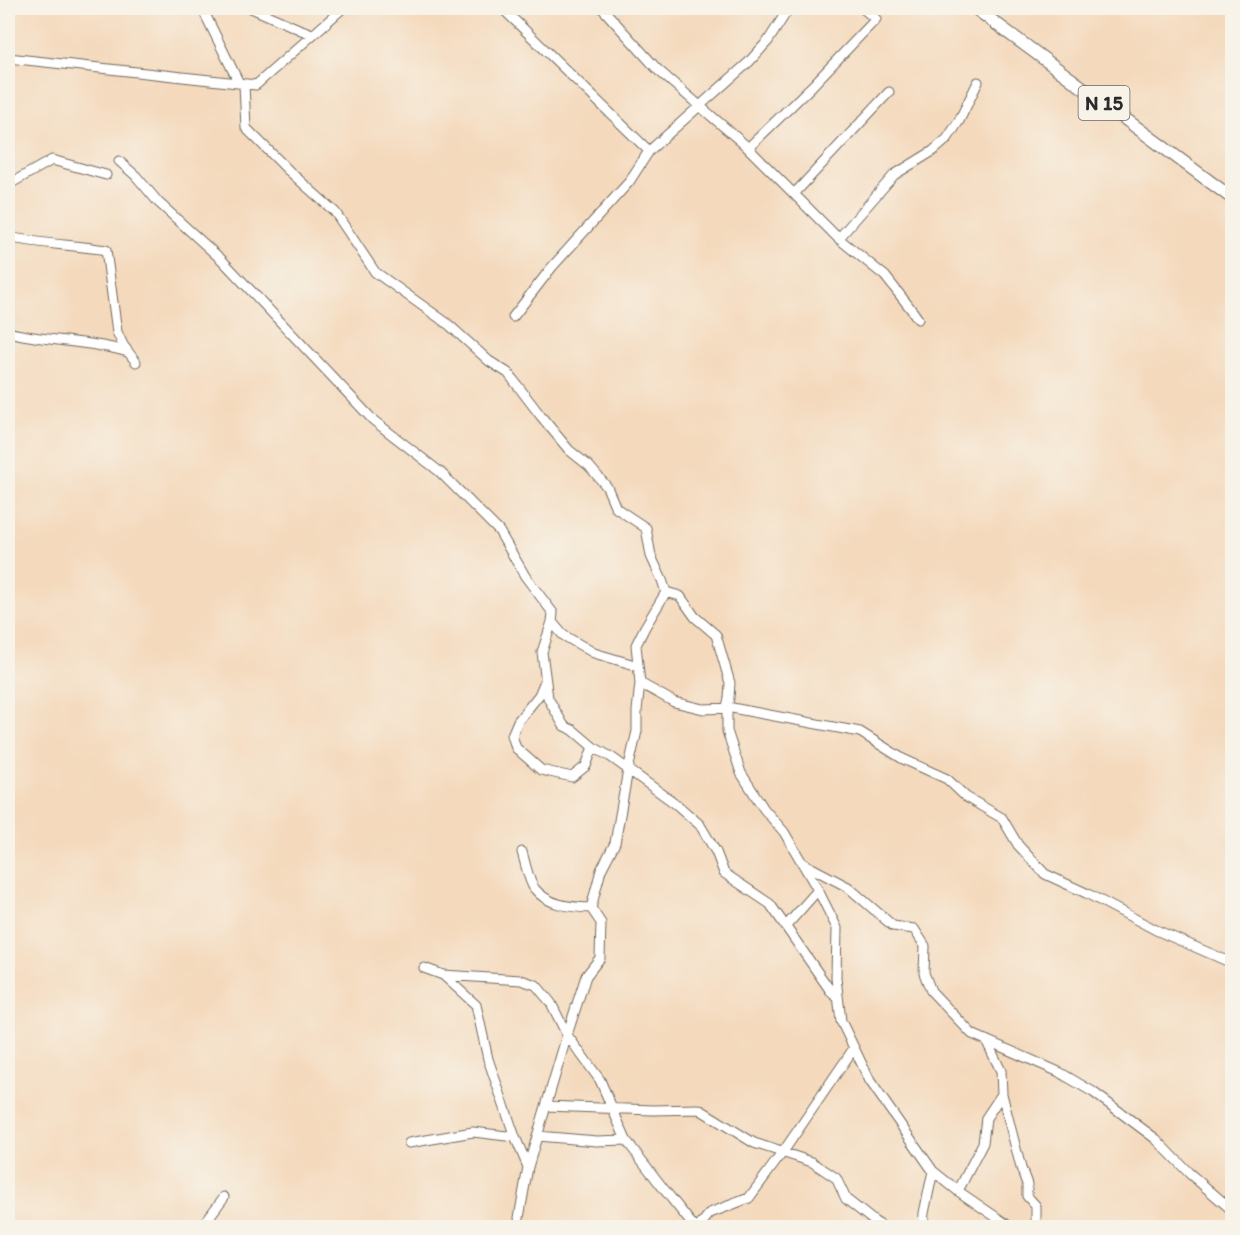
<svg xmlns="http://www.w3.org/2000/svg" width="1240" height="1235" font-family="Itim,sans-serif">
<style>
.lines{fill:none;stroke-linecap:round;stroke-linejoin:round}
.minor-casing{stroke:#71685e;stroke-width:11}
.major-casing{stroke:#71685e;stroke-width:14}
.minor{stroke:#fff;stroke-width:9}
.major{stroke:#fff;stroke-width:12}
.labels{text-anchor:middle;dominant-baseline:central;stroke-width:4.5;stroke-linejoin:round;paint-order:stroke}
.shield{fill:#f7f3e8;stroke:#686764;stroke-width:1.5}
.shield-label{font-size:20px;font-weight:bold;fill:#2b2b2b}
</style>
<rect width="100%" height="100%" fill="#f7f3e8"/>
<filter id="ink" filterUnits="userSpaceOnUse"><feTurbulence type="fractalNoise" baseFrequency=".0167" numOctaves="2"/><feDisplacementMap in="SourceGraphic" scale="12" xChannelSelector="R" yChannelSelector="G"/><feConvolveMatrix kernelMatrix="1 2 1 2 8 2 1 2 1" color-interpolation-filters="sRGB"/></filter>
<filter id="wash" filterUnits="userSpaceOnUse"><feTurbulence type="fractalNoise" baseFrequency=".008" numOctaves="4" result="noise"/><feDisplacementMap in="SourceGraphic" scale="24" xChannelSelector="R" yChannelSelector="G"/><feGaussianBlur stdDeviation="1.35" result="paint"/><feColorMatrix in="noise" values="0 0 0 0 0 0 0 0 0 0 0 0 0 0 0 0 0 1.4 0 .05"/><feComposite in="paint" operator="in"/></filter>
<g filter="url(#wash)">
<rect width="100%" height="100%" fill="#f4d9bc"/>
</g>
<g filter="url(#ink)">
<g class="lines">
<defs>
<path id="minor" d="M 202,8 L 239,83
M 251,8 L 299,29 L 312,34
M 502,8 L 649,151
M 602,8 L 658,70 L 745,145 L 838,238 L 885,276 L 911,309 L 918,319
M 8,58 L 256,85 L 343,8
M 244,84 L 246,128 L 289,171 L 335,212 L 375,272 L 448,324 L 489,361 L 508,373 L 540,415 L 569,450 L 589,466 L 607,487 L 616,508 L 646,528 L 651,556 L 662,580 L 666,592 L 680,596 L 695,617 L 716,635 L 730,683 L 729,698 L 727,707 L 727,731 L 741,773 L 764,809 L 784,832 L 818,890 L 837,928 L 836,978 L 841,1021 L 870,1081 L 933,1171 L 924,1213 L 923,1228
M 748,148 L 812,86 L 876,19 L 862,8
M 119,161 L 136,176 L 158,202 L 222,260 L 373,420 L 440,472 L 499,531 L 525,576 L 553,613 L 552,622 L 542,652 L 548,698 L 564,726 L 573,730 L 593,747 L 611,757 L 676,804 L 700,825 L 716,852 L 724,873 L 770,904 L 832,993 L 838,998
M 8,172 L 13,182 L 52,160 L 106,175
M 794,194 L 889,92
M 8,237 C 40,244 73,245 106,250 L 117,332 L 123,345 L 136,362
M 839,238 L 894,175 L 933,151 L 947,139 L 959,121 L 978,82
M 513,317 L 552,267 L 629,182 L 649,151 L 749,62 L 768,41 L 789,8
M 8,332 C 47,342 89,340 128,352
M 552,622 L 563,635 L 594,653 L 638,666
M 545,681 L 539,695 L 518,721 L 512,735 L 516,748 L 541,770 L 572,777 L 586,766 L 593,747
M 640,683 L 674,702 L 703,709 L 732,708 L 860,732 L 903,759 L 947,779 L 966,797 L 1002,818 L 1018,845 L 1045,874 L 1086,893 L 1156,930 L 1232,963
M 522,852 C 525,862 529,882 534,888 C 548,906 571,907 591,908
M 802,863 L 848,887 L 893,926 L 914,929 L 925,946 L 924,973 L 931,991 L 972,1034 L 1059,1072 L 1093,1092 L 1156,1139 L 1189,1173 L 1232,1210
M 786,926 L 818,890
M 424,968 L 443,975 L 521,980 L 536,985 L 551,1003 L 567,1035 L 600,1080 L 626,1140
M 443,975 L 476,1005 L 488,1059 L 515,1137 L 528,1167
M 986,1040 L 1001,1071 L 1002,1094 L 1021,1168 L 1027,1184 L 1027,1196 L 1036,1206 L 1036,1228
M 546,1106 L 653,1110 L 699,1109 L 754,1143 L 812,1162 L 836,1178 L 846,1199 L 875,1222 L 885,1228
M 537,1136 L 597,1141 L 626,1140 L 663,1188 L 695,1228
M 409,1143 L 473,1132 L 515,1137
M 933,1171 L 958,1191 L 1012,1228
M 958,1191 L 983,1143 L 986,1118 L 1002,1094
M 519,1218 L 528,1167 L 567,1035 L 586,976 L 600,958 L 601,923 L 591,908 L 601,870 L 615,843 L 628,770 L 637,731 L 637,711 L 640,683 L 636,645 L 645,627 L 666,592
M 201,1228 L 224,1197
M 698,1228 L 710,1213 L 749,1198 L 783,1152 L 854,1048"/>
<path id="major" d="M 975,8 L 1232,198"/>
</defs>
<use href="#minor" class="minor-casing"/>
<use href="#major" class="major-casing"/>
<use href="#minor" class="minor"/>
<use href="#major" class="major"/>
</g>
</g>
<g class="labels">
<rect class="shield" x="1078.5" y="86" width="51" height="34" rx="4.5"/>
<g class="shield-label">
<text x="1104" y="103">N 15</text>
</g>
</g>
<rect width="1240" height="1235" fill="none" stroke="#f7f3e8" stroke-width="30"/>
</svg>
